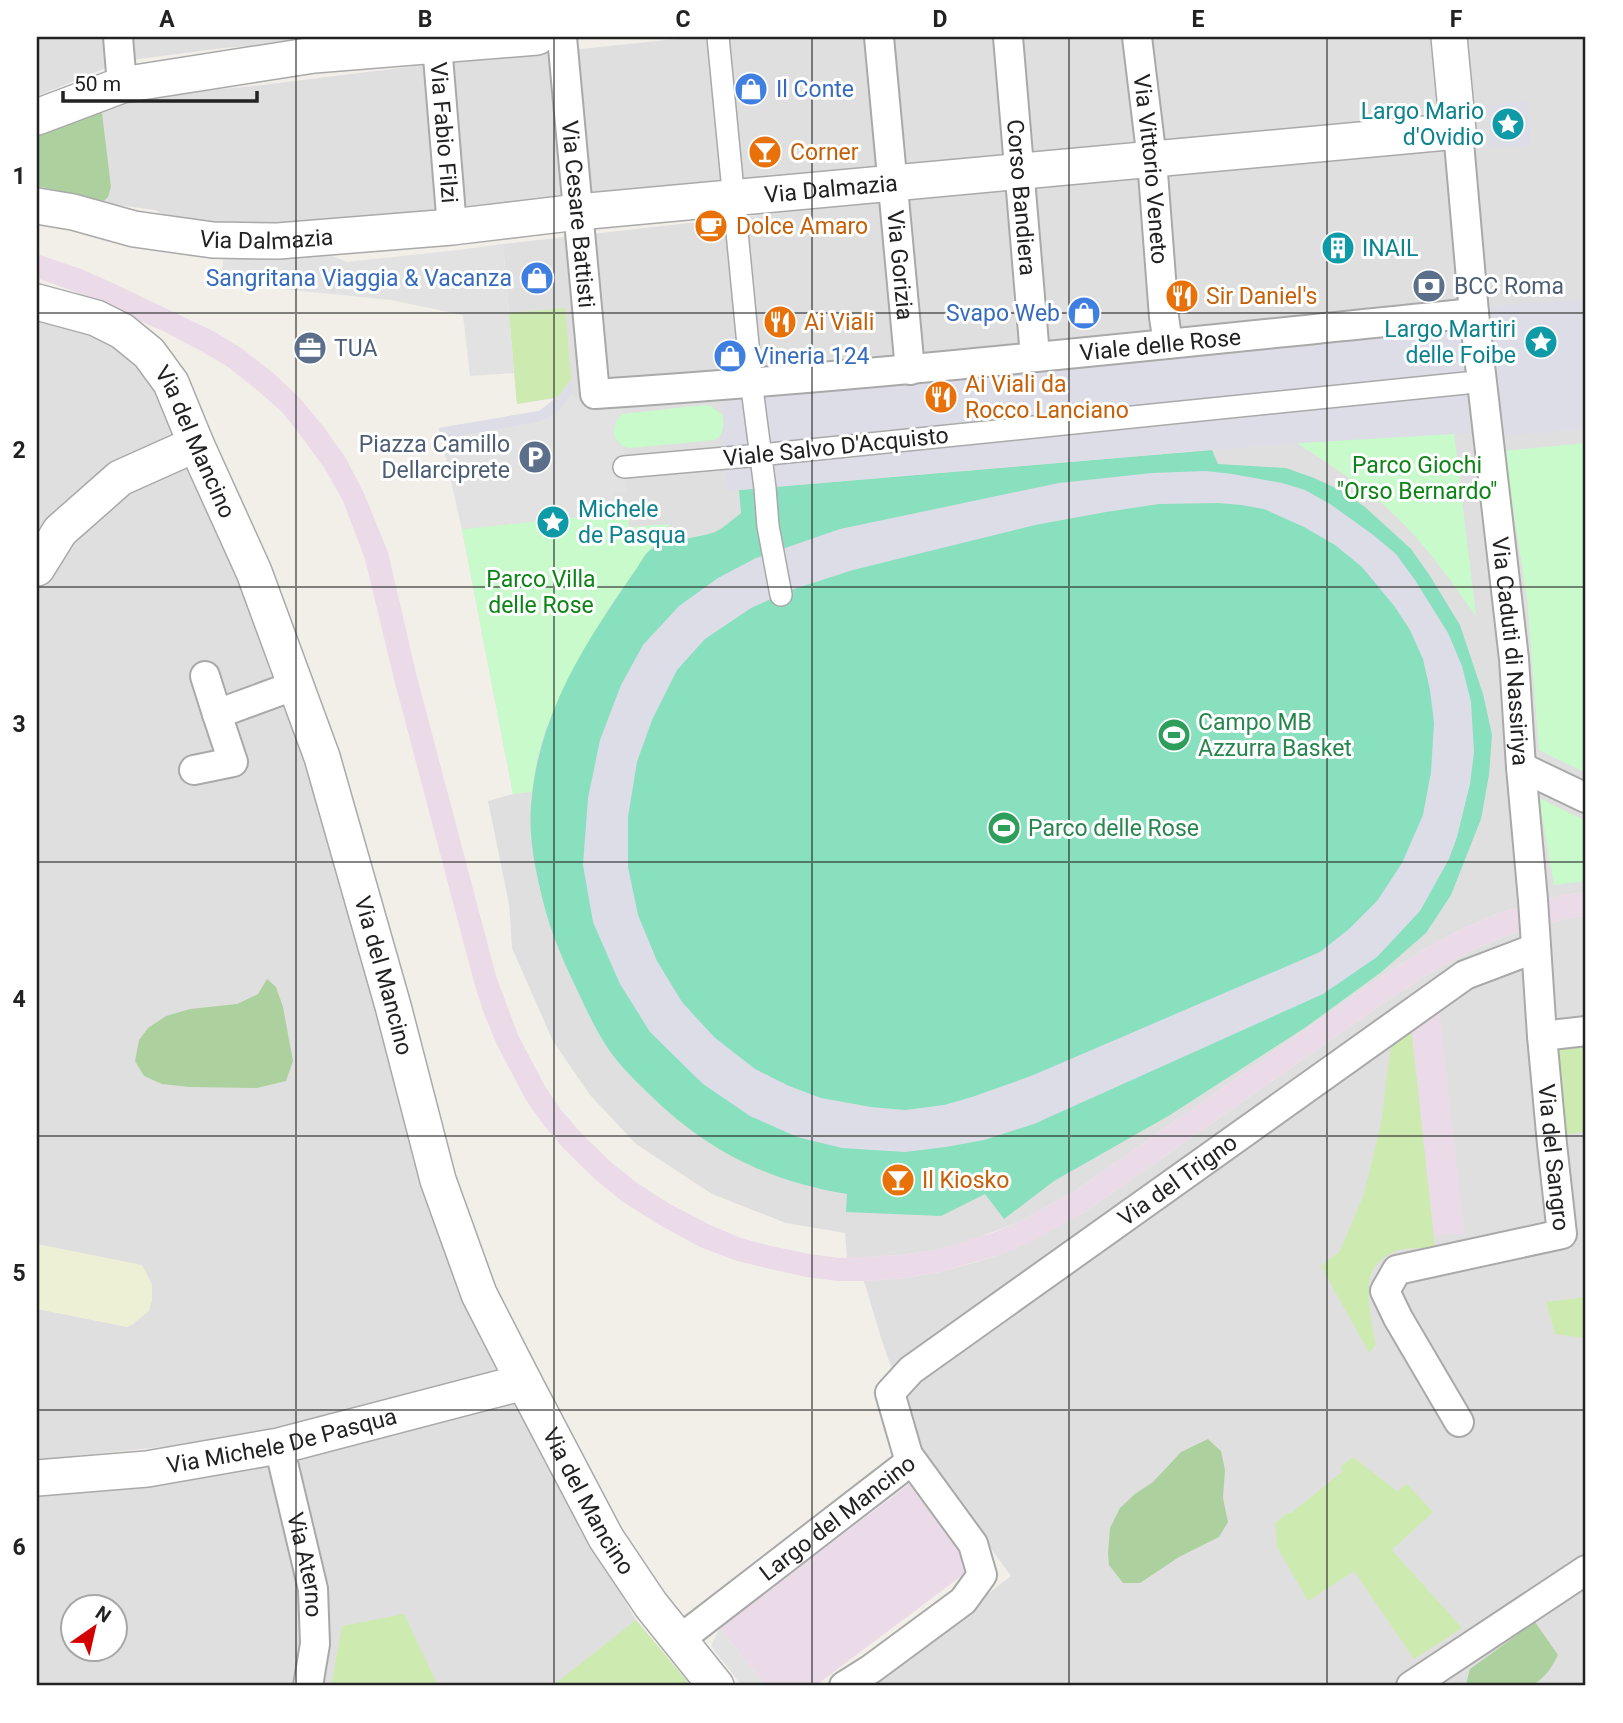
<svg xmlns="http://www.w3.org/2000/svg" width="1623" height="1723" font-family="Roboto,sans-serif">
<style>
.residential{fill:#e0dfdf;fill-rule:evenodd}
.industrial{fill:#ebdbe8}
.farmland{fill:#eef0d5}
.grass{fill:#cdebb0}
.forest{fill:#add19e}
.park{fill:#c8facc}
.pitch{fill:#88e0be}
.parking{fill:#e2e2e2}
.plaza{fill:#dddde8;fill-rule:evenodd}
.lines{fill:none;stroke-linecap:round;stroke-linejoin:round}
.pedestrian-casing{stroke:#a9a9a9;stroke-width:24}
.minor-casing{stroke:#a9a9a9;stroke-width:32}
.tertiary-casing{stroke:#a9a9a9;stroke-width:38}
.pedestrian{stroke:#fff;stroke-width:21}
.minor{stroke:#fff;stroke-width:28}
.tertiary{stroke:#fff;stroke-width:35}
.grid{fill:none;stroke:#222;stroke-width:2;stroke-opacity:0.55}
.labels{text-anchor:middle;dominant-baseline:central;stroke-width:6;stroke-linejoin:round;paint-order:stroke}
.shop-label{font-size:23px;fill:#366cbe;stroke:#fff;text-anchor:start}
.culture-label{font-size:23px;fill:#0d838f;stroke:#fff;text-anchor:end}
.street-label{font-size:23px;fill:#222;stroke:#fff}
.food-label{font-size:23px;fill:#c56008;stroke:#fff;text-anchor:start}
.service-label{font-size:23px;fill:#4e5e75;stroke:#fff;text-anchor:start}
.park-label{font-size:23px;fill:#0c8416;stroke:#fff}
.leisure-label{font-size:23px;fill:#27864d;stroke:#fff;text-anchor:start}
.neatline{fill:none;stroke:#222;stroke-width:2.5}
.grid-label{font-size:23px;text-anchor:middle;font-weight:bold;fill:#222}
</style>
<rect width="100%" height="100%" fill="#f2efe9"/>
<path class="residential" d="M 37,37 L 366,37 L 224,48 L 139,59 L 106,68 L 37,96 Z
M 696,37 L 1436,37 L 1444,117 L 501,203 L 357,222 L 188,227 L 155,210 L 95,202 L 37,192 L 37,134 L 97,111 L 162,94 L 254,86 L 416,66 Z
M 1466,37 L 1586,37 L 1586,892 L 1563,895 L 1502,912 L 1462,929 L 1425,949 L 1379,978 L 1075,1191 L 1019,1222 L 971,1240 L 935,1250 L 901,1255 L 847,1258 L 845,1233 L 786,1223 L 712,1194 L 636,1144 L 590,1095 L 553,1041 L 512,948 L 509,904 L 488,801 L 513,794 L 462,529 L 439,428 L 539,411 L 556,398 L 517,404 L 503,244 L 768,214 L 1007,189 L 1475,146 Z
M 37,321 L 61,325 L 111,338 L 134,350 L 177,432 L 146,451 L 37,548 Z
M 188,458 L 286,689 L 501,1374 L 238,1439 L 37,1460 L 37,590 L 66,543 L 101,507 Z
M 1586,916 L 1586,1686 L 868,1686 L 1011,1576 L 922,1454 L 882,1341 L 864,1281 L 904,1278 L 940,1272 L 977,1262 L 1000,1255 L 1088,1210 L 1392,997 L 1437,969 L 1473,950 L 1511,934 L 1568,918 Z
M 518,1394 L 605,1566 L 636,1620 L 691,1686 L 37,1686 L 37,1485 ZM 74,1608 L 116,1608 L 116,1650 L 74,1650 Z"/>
<path class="industrial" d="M 37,254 L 81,269 L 115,284 L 213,331 L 241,348 L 272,372 L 298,396 L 323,426 L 345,457 L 363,491 L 388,552 L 416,673 L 496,976 L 518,1035 L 546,1088 L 561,1110 L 582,1134 L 612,1163 L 637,1183 L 670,1204 L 710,1225 L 741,1238 L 771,1246 L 810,1254 L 839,1258 L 901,1255 L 935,1250 L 992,1233 L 1019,1222 L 1075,1191 L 1379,978 L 1425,949 L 1462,929 L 1502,912 L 1563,895 L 1586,892 L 1586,916 L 1568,918 L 1511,934 L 1473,950 L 1437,969 L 1392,997 L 1088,1210 L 1029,1243 L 1000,1255 L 940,1272 L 904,1278 L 868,1281 L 838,1281 L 806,1277 L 766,1268 L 734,1260 L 700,1247 L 658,1224 L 623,1202 L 596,1180 L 564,1149 L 543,1124 L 526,1100 L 497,1045 L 483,1011 L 474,982 L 394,679 L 365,559 L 343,501 L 325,469 L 304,440 L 282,412 L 257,390 L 228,367 L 201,351 L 165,332 L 73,291 L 37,278 Z
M 1439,1006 L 1464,1233 L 1434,1236 L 1411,1026 Z
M 909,1484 L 972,1568 L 815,1686 L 766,1686 L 720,1628 Z"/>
<path class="farmland" d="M 37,1244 L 142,1265 L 152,1284 L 152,1300 L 149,1311 L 133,1324 L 127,1327 L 37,1309 Z"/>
<path class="grass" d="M 565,308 L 571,379 L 558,397 L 517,404 L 509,313 Z
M 1411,1026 L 1435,1248 C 1422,1248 1408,1247 1396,1251 C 1388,1254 1378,1261 1374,1268 C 1363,1285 1372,1327 1376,1345 L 1369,1353 L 1321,1266 L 1340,1251 L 1364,1194 L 1381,1123 L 1391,1045 Z
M 1586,1042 L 1586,1132 L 1560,1135 L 1549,1045 Z
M 1586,1297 L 1586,1337 L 1583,1338 L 1555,1334 L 1546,1302 Z
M 1353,1457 L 1397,1491 L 1407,1484 L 1433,1512 L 1392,1550 L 1462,1628 L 1414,1659 L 1354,1571 L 1308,1601 L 1277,1547 L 1275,1523 L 1288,1512 L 1290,1514 L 1343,1471 L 1340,1467 Z
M 404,1614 L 438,1686 L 331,1686 L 342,1626 Z
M 636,1620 L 691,1686 L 552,1686 Z"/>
<path class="forest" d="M 97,111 L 102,113 L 111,187 L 108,197 L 104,201 L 37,186 L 37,134 Z
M 267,979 L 276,987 L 283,1007 L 293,1061 L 286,1081 L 257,1088 L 189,1087 L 162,1084 L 144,1076 L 135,1061 L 139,1040 L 148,1028 L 166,1016 L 190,1009 L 237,1004 L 258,994 Z
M 1208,1439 L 1221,1451 L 1225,1470 L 1223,1498 L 1228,1522 L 1219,1537 L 1179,1557 L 1140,1583 L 1123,1583 L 1109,1565 L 1108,1553 L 1110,1528 L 1120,1508 L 1135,1494 L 1153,1482 L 1181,1452 Z
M 1535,1622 L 1558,1655 C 1552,1668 1544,1679 1531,1686 L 1467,1686 L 1466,1684 L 1470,1669 Z"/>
<path class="park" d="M 704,405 L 711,406 L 722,415 C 725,426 724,433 715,440 L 631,448 L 623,447 L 613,436 L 616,421 L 622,414 Z
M 1454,433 L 1476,616 C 1448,577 1422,539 1386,507 C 1359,482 1327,463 1297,443 Z
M 1586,443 L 1586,773 L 1539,750 L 1527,598 L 1504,451 Z
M 628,511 L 629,527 L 670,524 L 608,609 L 546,728 L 537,758 L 532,792 L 513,794 L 462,529 L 538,521 L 554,526 L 569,518 Z
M 1539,798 L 1586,821 L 1586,881 L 1554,885 Z"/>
<path class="pitch" d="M 1212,450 L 1218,464 L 1286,468 L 1314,478 L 1340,490 L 1365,507 L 1411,549 L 1430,576 L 1460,625 L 1483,694 L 1492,735 L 1489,775 L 1481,819 L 1451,895 L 1426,933 L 1380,973 L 1306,1027 L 1170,1115 L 1054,1181 L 1004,1219 L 985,1194 L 941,1216 L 846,1212 L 847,1194 C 765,1180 706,1150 648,1093 C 634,1079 620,1066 609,1050 C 597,1032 588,1013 579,994 C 565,965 552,936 544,905 C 535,869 527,833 532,796 C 538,737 562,684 593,634 C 606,613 620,593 634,572 C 639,566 643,556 649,551 C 657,543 701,537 715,532 C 724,528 733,519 741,513 L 739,490 Z"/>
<path class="parking" d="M 503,244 L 514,373 L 470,376 L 463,315 L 391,300 L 221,283 L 224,254 L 280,257 L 330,255 L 347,262 L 458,250 Z
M 571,393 L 583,405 L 626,401 L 622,414 L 616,421 L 613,432 L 615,439 L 623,447 L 627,492 L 613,493 L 613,513 L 569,518 L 554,527 L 538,521 L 462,529 L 442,439 L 541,421 L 559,411 Z
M 720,1628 L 766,1686 L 742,1686 L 711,1646 Z"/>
<path class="plaza" d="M 1527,102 L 1531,145 L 1490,148 L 1487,105 Z
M 1586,299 L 1586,429 L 1505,436 L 1491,306 Z
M 1461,328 L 1471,433 L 1281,444 L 727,491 L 722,433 L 724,423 L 722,398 Z
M 571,379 L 571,393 L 559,411 L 541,421 L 442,439 L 439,428 L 539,411 L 558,397 Z
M 1206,471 L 1232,474 L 1282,483 L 1305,490 L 1330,504 L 1372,534 L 1396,554 L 1415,580 L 1448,633 L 1462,666 L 1471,702 L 1474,752 L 1470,784 L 1457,837 L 1449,859 L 1420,911 L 1377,957 L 1323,994 L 1034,1124 L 984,1140 L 946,1147 L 905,1152 L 842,1148 L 797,1137 L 750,1116 L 703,1084 L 650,1032 L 620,984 L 593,922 L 583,865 L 588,798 L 600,740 L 621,685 L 643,645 L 679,606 L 718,578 L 756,558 L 840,529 L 1059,483 L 1152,473 ZM 1218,503 L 1241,505 L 1264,509 L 1304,527 L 1335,545 L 1362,567 L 1395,607 L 1410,630 L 1423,659 L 1430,690 L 1434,723 L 1431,772 L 1423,815 L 1402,863 L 1377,901 L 1349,929 L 1320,952 L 1031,1076 L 972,1097 L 944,1105 L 905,1110 L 871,1107 L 821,1098 L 789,1086 L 755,1069 L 714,1037 L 682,1002 L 657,961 L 638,915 L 628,867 L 628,817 L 637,762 L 652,720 L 677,670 L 705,639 L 751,608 L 791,590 L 853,570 L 1035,525 L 1106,512 L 1159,504 Z"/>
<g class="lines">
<defs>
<path id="pedestrian" d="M 718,37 L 753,396 L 765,488 L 768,526 L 781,595
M 624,467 L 760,455 L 1466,383"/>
<g id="minor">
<path d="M 118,37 L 122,85"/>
<path id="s1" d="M 562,37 L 595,394 C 889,375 1181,342 1474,313"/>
<path id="s2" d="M 879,37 L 910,370"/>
<path id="s3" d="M 1008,37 L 1035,356"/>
<path id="s4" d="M 1137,37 L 1152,160 L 1164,317 L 1168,344"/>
<path id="s5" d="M 437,45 L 452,227"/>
<path id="s6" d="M 1458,131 L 1474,313 L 1514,659 L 1521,767 L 1533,900 L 1542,1036 L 1552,1144 L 1562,1234 L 1397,1270 L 1385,1291 L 1398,1318 L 1459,1422"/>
<path d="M 205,676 L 217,714"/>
<path d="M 1521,767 L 1586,798"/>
<path d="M 194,770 L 233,762 L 217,714 L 296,685"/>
<path d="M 1542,1036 L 1586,1031"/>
<path id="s7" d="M 279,1446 L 313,1589 L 315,1644 L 308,1686"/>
<path id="s8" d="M 679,1640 L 911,1461"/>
<path id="s9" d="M 844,1686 L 871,1669 L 963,1601 L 982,1575 L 973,1544 L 908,1455 L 890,1393 L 911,1370 L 1465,975 L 1536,948"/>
<path d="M 1411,1686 L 1586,1570"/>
</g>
<g id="tertiary">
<path d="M 37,117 L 122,85 L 314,55 L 537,37"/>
<path id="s10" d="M 37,206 L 73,212 L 134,229 L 213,240 L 278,241 L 452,227 L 578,212 L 1458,131 L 1449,37"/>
<path id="s11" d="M 37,302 L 96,318 L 122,331 L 149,353 L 171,383 L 196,444 L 254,572 L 322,757 L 393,1006 L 438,1180 L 479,1294 L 524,1382 L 606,1538 L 651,1605 L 716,1686"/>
<path d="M 37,568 L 60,531 L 120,478 L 196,444"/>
<path id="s12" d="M 37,1478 L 147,1469 L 279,1446 L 524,1382"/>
</g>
</defs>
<use href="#pedestrian" class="pedestrian-casing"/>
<use href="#minor" class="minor-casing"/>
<use href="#tertiary" class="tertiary-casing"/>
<use href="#pedestrian" class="pedestrian"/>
<use href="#minor" class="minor"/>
<use href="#tertiary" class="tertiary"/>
</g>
<path class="grid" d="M 296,37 L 296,1686M 554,37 L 554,1686M 812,37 L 812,1686M 1069,37 L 1069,1686M 1327,37 L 1327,1686M 37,313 L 1586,313M 37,587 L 1586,587M 37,862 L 1586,862M 37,1136 L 1586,1136M 37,1410 L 1586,1410"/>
<defs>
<symbol id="shop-disc" viewBox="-11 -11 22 22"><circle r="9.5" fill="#3f7fe0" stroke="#fff"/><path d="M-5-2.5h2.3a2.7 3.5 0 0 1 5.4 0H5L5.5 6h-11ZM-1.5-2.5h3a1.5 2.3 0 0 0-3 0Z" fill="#fff"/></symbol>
<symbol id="sight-disc" viewBox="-11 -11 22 22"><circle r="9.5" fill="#0f9aa8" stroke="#fff"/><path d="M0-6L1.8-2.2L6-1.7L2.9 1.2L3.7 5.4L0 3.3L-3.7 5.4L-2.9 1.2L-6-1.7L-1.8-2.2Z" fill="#fff"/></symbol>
<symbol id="bar-disc" viewBox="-11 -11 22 22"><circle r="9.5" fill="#e8710a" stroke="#fff"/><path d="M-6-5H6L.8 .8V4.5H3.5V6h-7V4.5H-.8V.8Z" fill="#fff"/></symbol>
<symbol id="cafe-disc" viewBox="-11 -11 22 22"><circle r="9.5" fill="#e8710a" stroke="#fff"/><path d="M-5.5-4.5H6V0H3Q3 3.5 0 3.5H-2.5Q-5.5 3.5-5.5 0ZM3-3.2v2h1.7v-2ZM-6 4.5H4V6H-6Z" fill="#fff"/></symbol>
<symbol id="building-disc" viewBox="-11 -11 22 22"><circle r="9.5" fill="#0f9aa8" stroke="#fff"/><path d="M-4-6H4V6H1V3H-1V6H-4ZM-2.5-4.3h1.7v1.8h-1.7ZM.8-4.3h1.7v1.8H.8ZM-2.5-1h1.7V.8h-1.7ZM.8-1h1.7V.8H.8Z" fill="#fff"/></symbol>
<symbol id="bank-disc" viewBox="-11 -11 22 22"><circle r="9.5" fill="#5c6f8a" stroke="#fff"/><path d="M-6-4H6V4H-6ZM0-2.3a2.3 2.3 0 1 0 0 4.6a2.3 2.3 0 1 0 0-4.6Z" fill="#fff"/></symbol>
<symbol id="restaurant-disc" viewBox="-11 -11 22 22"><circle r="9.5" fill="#e8710a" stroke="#fff"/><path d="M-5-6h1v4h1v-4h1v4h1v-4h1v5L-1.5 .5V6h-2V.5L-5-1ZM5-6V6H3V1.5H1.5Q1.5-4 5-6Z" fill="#fff"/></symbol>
<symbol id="office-disc" viewBox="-11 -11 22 22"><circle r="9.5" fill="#5c6f8a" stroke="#fff"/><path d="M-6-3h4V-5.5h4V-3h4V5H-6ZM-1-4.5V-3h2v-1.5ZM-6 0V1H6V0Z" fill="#fff"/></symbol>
<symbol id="parking-disc" viewBox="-11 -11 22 22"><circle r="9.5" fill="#5c6f8a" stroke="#fff"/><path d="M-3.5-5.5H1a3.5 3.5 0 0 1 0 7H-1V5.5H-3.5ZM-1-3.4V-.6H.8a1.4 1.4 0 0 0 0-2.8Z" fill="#fff"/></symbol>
<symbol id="stadium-disc" viewBox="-11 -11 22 22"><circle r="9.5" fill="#2e9e5b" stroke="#fff"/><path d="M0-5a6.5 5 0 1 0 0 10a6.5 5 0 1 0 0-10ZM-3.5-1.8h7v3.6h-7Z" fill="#fff"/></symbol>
</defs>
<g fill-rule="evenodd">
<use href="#shop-disc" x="732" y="70" width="38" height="38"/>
<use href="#sight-disc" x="1489" y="105" width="38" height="38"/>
<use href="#bar-disc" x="746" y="133" width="38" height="38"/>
<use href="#cafe-disc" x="692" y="207" width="38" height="38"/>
<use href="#building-disc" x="1319" y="229" width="38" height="38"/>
<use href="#shop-disc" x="518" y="259" width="38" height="38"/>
<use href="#bank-disc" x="1410" y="267" width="38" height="38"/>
<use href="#restaurant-disc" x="1163" y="277" width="38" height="38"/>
<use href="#shop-disc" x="1065" y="294" width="38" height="38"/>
<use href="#restaurant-disc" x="761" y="303" width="38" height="38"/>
<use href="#sight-disc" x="1522" y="323" width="38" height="38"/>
<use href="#office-disc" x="291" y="329" width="38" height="38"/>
<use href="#shop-disc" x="711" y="337" width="38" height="38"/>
<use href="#restaurant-disc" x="922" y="378" width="38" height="38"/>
<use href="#parking-disc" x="516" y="438" width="38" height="38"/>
<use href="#sight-disc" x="534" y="503" width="38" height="38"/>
<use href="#stadium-disc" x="1155" y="716" width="38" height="38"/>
<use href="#stadium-disc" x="985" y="809" width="38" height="38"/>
<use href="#bar-disc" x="879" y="1161" width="38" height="38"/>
</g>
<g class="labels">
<g class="shop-label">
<text x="776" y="89">Il Conte</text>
<text x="512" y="278" text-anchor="end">Sangritana Viaggia &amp; Vacanza</text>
<text x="1060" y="313" text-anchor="end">Svapo Web</text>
<text x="754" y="356">Vineria 124</text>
</g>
<g class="culture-label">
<text x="1484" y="111">Largo Mario<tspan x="1484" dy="26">d'Ovidio</tspan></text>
<text x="1362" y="248" text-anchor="start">INAIL</text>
<text x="1516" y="329">Largo Martiri<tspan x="1516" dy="26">delle Foibe</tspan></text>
<text x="578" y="509" text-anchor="start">Michele<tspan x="578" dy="26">de Pasqua</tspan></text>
</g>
<g class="street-label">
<text stroke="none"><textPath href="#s5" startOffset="88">Via Fabio Filzi</textPath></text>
<text stroke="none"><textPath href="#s4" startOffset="133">Via Vittorio Veneto</textPath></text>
<text stroke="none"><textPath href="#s10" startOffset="800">Via Dalmazia</textPath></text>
<text stroke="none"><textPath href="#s3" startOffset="161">Corso Bandiera</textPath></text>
<text stroke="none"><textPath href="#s1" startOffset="178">Via Cesare Battisti</textPath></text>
<text stroke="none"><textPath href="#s10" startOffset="233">Via Dalmazia</textPath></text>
<text stroke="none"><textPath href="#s2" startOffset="229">Via Gorizia</textPath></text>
<text stroke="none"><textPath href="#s1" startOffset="926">Viale delle Rose</textPath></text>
<text stroke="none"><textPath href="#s11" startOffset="226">Via del Mancino</textPath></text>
<text transform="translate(836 447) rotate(-6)">Viale Salvo D'Acquisto</text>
<text stroke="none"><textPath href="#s6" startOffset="523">Via Caduti di Nassiriya</textPath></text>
<text stroke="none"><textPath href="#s11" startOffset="793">Via del Mancino</textPath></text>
<text stroke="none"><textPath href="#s6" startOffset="1031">Via del Sangro</textPath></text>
<text stroke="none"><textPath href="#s9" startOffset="744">Via del Trigno</textPath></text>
<text stroke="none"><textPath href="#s12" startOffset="248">Via Michele De Pasqua</textPath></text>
<text stroke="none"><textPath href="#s11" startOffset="1360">Via del Mancino</textPath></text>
<text stroke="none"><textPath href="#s8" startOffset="200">Largo del Mancino</textPath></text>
<text stroke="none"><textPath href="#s7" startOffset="122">Via Aterno</textPath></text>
</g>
<g class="food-label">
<text x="790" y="152">Corner</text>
<text x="736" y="226">Dolce Amaro</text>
<text x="1206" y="296">Sir Daniel's</text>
<text x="804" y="322">Ai Viali</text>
<text x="965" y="384">Ai Viali da<tspan x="965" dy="26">Rocco Lanciano</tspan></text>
<text x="922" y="1180">Il Kiosko</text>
</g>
<g class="service-label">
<text x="1454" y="286">BCC Roma</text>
<text x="334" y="348">TUA</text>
<text x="510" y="444" text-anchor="end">Piazza Camillo<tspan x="510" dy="26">Dellarciprete</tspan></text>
</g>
<g class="park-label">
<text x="1417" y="465">Parco Giochi<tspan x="1417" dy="26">"Orso Bernardo"</tspan></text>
<text x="541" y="579">Parco Villa<tspan x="541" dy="26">delle Rose</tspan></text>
</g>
<g class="leisure-label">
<text x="1198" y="722">Campo MB<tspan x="1198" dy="26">Azzurra Basket</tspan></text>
<text x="1028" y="828">Parco delle Rose</text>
</g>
</g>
<rect width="1623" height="1723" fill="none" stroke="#ffffff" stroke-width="77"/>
<g transform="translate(94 1628) rotate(34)"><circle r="33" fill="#ffffff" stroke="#a7a7a7" stroke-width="2"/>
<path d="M0-5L12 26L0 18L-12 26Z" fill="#d40000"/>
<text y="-10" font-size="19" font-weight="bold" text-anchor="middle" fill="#222222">N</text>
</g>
<path d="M63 91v10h194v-10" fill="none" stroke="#222222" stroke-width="3.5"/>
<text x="74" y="91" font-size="21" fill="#222222" stroke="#ffffff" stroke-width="5" paint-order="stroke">50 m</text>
<rect x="38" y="38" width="1546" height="1646" class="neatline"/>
<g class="grid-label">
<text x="167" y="27">A</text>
<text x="425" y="27">B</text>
<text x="683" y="27">C</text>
<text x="940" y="27">D</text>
<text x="1198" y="27">E</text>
<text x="1456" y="27">F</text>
<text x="19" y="184">1</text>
<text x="19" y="458">2</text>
<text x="19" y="732">3</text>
<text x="19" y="1007">4</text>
<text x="19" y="1281">5</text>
<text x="19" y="1555">6</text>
</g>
</svg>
